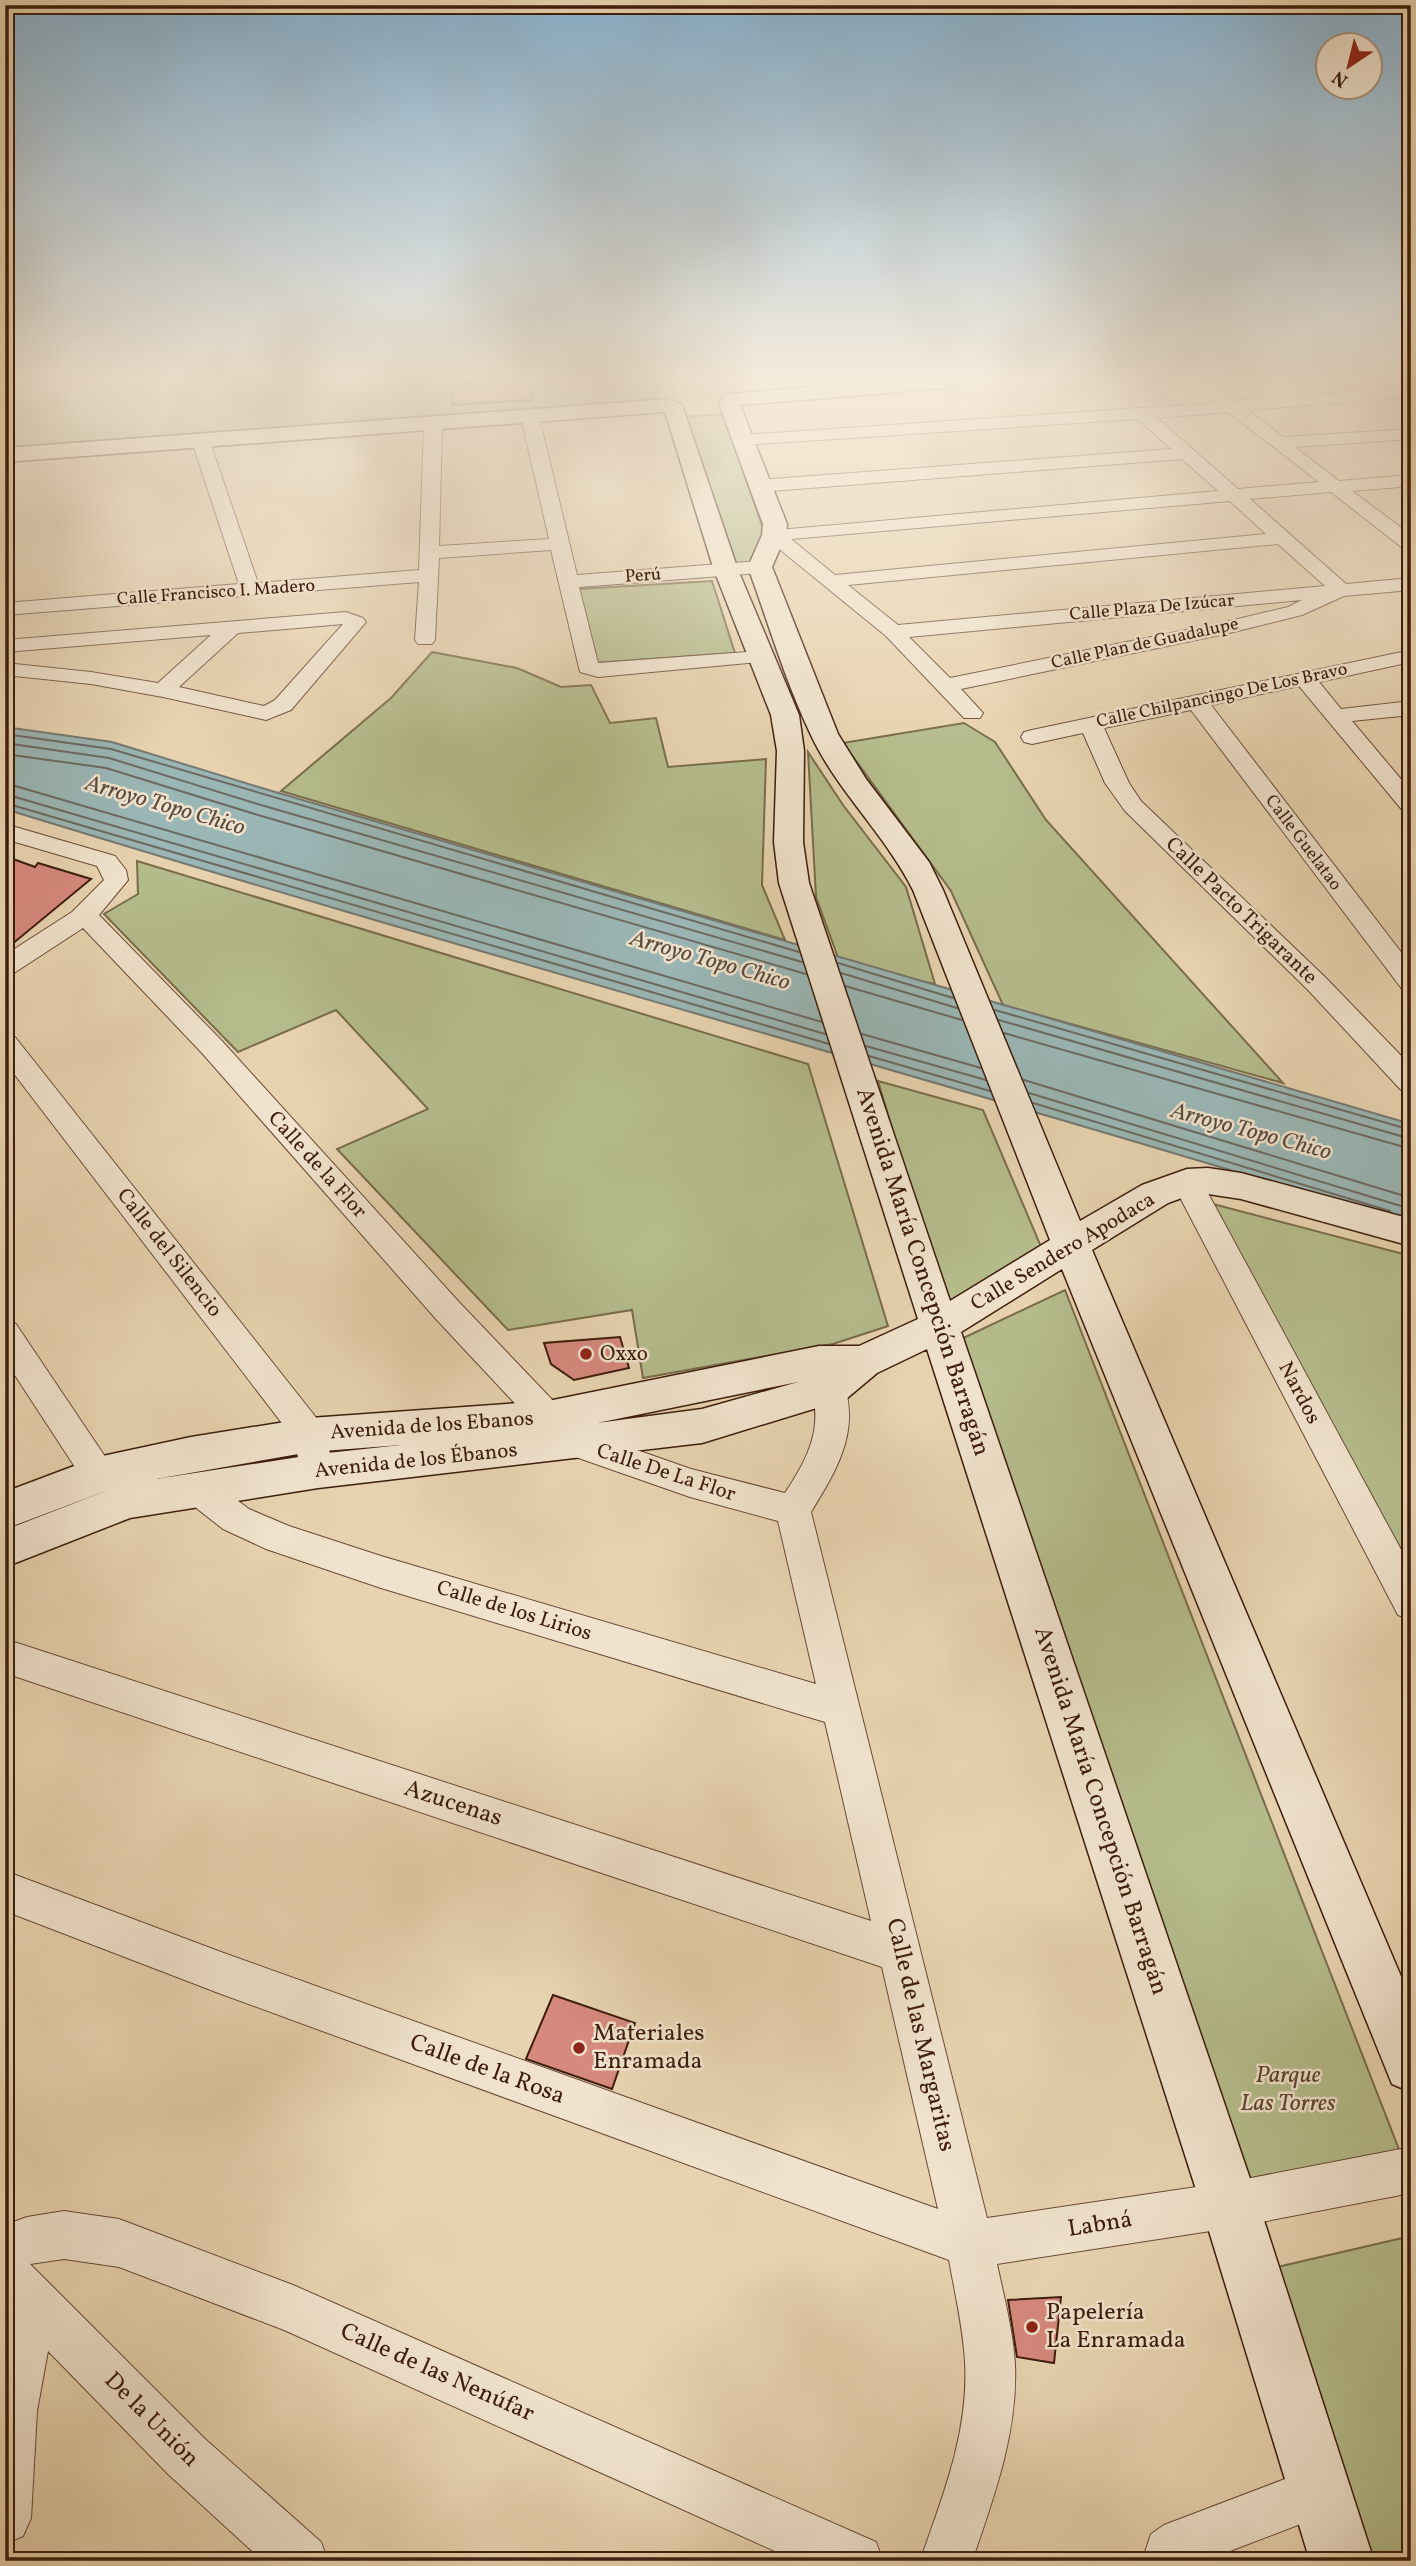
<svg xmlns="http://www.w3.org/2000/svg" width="1416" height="2566" font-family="Vollkorn,serif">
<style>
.green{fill:#b5bc8c;stroke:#796c4c;stroke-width:2}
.water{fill:#9ab6b5;stroke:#757972;stroke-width:2}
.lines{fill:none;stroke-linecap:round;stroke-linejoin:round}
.shore{stroke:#6c6a61;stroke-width:2}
.building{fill:#d6897d;stroke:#3d1d0d;stroke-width:2}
.street-casing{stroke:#684a36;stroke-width:2}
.secondary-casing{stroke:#3d1d0d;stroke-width:3}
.street{fill:#f0e2cc;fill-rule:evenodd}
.secondary{fill:#f0e2cc;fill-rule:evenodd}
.poi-dot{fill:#8f2418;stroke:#f0e2cc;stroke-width:2.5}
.labels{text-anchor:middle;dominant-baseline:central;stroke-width:5;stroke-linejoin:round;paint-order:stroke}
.far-street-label{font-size:18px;fill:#3d1d0d;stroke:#f0e2cc}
.street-label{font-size:21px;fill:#3d1d0d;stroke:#f0e2cc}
.poi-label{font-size:21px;fill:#3d1d0d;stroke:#f0e2cc;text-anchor:start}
.water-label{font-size:23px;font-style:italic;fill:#594b3f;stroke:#f0e2cc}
.near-street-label{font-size:24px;fill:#3d1d0d;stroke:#f0e2cc}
.near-poi-label{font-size:24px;fill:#3d1d0d;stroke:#f0e2cc;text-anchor:start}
.near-park-label{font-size:24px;font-style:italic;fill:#5b452d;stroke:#f0e2cc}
</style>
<rect width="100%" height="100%" fill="#e8d3b0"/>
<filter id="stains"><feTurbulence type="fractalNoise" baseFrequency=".00286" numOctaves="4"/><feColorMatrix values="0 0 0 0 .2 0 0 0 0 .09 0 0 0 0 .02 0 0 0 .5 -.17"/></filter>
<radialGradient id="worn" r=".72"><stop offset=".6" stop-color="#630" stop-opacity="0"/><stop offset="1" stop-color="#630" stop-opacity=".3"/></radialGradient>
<path class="green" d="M 5,382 L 662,382 L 654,399 L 5,448 Z
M 723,414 L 767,540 L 749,565 L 736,565 L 702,476 L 685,417 Z
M 712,581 L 735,653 L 594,663 L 579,589 Z
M 432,652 L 517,668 L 561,687 L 591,685 L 610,723 L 656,718 L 668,767 L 766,759 L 762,885 L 785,940 L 281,791 L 391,698 Z
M 964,723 L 995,742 L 1046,820 L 1283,1083 L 1003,1005 L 951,891 L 843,743 Z
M 808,752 L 843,805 L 906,887 L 935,984 L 840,963 L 816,897 Z
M 137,861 L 808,1064 L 888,1326 L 833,1344 L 643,1378 L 632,1310 L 508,1330 L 337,1149 L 428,1109 L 336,1010 L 238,1052 L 104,914 L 138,894 Z
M 878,1081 L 983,1110 L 1042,1249 L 946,1308 Z
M 1213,1204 L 1411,1256 L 1411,1559 L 1408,1569 Z
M 1065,1290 L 1400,2152 L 1233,2183 L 959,1340 Z
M 1411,2236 L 1411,2561 L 1371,2561 L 1273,2268 Z"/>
<path class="water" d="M 5,727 L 112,742 L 265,789 L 1411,1124 L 1411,1225 C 944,1081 472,953 5,809 Z"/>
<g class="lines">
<path class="shore" d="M 5,734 L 111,749 L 799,952
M 5,743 L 109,758 L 261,805 L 802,962
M 5,754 L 106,768 L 258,815 L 806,974
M 5,783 L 822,1022
M 5,794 L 825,1034
M 5,803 L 829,1044
M 838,963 L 953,998
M 841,973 L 957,1008
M 845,986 L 962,1020
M 995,1010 L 1411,1130
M 999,1020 L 1411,1139
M 1004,1033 L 1411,1149
M 862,1034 L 981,1068
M 866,1046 L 986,1080
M 869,1056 L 990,1091
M 1024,1080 L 1411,1198
M 1029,1093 L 1411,1209
M 1033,1103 L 1390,1211"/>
</g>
<path class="building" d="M 450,382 L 531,382 L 532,400 L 452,405 Z
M 5,856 L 35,867 L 38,863 L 91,879 L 5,950 Z
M 620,1337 L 629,1368 L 574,1380 L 551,1364 L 544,1343 Z
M 553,1995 L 635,2023 L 612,2089 L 526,2059 Z
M 1061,2297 L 1054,2363 L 1017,2357 L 1008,2300 Z"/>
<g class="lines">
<defs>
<path id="street" d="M 1192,382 L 1211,382 L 1236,401 L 1411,387 L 1411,397 L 1248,410 L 1283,437 L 1411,429 L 1411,439 L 1295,447 L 1339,481 L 1411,475 L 1411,486 L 1352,491 L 1411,535 L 1411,551 L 1404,549 L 1331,492 L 1250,499 L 1346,584 L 1411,578 L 1411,590 L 1344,596 L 1302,615 L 1225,634 L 961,689 L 983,713 L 980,718 L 964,718 L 886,636 L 767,539 L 764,535 L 767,531 L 1218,491 L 1182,459 L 760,492 L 751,486 L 760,480 L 1171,449 L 1138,419 L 742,445 L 733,440 L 742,435 L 1216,403 ZM 1228,412 L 1319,482 L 1238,489 L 1157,418 ZM 1230,501 L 1266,534 L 835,575 L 791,539 ZM 1278,544 L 1325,586 L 898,625 L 848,585 ZM 1302,600 L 1288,607 L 1225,622 L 950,678 L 909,637 Z
M 530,412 L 539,417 L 577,575 L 760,561 L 767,563 L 770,567 L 767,571 L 760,573 L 579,587 L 598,663 L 761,651 L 768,653 L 772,657 L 768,661 L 598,677 L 580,672 L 551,550 L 439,558 L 435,640 L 432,644 L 418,644 L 415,640 L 419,582 L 5,615 L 5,603 L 239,584 L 192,442 L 201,437 L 210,442 L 258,583 L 419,570 L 424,424 L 433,419 L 442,424 L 439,546 L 549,539 L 521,417 Z
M 346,612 L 363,618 L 366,622 L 291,710 L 266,720 L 163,697 L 91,684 L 5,675 L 5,663 L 91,672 L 158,683 L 211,635 L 5,652 L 5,640 ZM 343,624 L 275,700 L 264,706 L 179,687 L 238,633 Z
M 1411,650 L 1411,662 L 1319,682 L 1341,709 L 1411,701 L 1411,715 L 1352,721 L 1411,791 L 1411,813 L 1403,811 L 1299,686 L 1211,705 L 1411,965 L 1411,991 L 1402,989 L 1191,710 L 1104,728 L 1129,783 L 1141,801 L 1326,978 L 1411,1066 L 1411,1092 L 1401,1090 L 1308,990 L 1125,811 L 1105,783 L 1083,733 L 1032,744 L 1024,742 L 1021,737 L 1024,732 L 1032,730 Z
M 5,824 L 115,856 L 126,870 L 128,880 L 99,915 L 222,1041 L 458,1301 L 560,1408 L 591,1434 L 691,1469 L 785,1493 C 816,1446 825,1418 804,1364 L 808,1355 L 820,1351 L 832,1355 C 865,1417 846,1456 811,1512 L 987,2218 L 1230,2182 L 1411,2147 L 1411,2193 L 1230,2228 L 997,2264 C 1004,2297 1013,2330 1015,2364 C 1018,2432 994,2497 972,2561 L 920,2561 C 943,2496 969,2431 965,2362 C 963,2327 955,2294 949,2260 L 221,1994 L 5,1911 L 5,1871 L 221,1952 L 938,2209 L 882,1967 L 5,1673 L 5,1639 L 871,1921 L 825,1722 L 381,1588 L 266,1549 L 223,1529 L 186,1500 L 181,1490 L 186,1480 L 198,1476 L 210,1480 L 249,1509 L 289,1526 L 381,1556 L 816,1684 L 778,1521 L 690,1497 L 567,1454 L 536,1426 L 436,1319 L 202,1053 L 83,928 L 14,973 L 5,975 L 5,955 L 72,912 L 104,880 L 97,866 L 5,839 Z
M 5,1034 L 15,1037 L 322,1425 L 335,1471 L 330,1481 L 318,1485 L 306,1481 L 301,1471 L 294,1439 L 5,1062 Z
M 1187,1171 L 1198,1175 L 1202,1182 L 1411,1568 L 1411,1620 L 1398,1615 L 1172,1182 L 1176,1175 Z
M 5,1321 L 16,1324 L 110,1464 L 115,1474 L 110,1484 L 98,1488 L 86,1484 L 5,1360 Z
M 64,2211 L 119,2219 L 293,2285 L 876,2542 L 883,2561 L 797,2561 L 284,2330 L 119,2267 L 64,2259 L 30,2264 L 204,2438 L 321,2542 L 328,2561 L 263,2561 L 168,2474 L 48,2351 L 37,2411 L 31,2518 L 23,2536 L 5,2544 L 5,2225 L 27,2217 Z
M 1319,2466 L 1337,2474 L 1345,2492 L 1337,2510 L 1204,2561 L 1142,2561 L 1151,2534 L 1164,2525 Z"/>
<path id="secondary" d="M 869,382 L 957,382 L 947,388 L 740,405 L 787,524 L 786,535 L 772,567 L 838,734 L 866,779 L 929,862 L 943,890 L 1080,1221 L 1142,1185 L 1187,1169 L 1208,1168 L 1241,1173 L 1411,1219 L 1411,1246 L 1241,1199 L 1208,1194 L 1190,1195 L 1168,1203 L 1092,1250 L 1411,2000 L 1411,2092 L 1392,2084 L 1062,1269 L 961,1332 L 1259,2205 L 1374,2561 L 1310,2561 L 1201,2205 L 927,1349 L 877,1373 L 846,1399 L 702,1443 L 318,1488 L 130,1518 L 5,1567 L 5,1530 L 111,1489 L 5,1529 L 5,1492 L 98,1457 L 191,1437 L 310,1418 L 548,1401 L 819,1346 L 859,1346 L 918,1319 L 779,883 L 774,842 L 777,751 L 771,715 L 714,570 L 665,412 L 5,462 L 5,448 L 670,399 L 682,405 L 738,570 L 799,715 L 804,751 L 803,842 L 809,883 L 950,1301 L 1050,1240 L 913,890 C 885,834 836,790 810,733 C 785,680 768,622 748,567 L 762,535 L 763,524 L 719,404 L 723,396 L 730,394 ZM 798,1382 L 702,1409 L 597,1423 ZM 401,1445 L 318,1454 L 156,1479 L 310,1452 Z"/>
</defs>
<use href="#street" class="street-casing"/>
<use href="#secondary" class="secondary-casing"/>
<use href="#street" class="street"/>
<use href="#secondary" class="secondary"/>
</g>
<linearGradient id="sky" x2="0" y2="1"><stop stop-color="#89b5d4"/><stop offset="0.51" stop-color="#f5ebdb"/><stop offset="1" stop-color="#f5ebdb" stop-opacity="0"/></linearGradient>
<rect width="1416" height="742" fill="url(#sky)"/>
<g class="poi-dot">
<circle cx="586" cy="1354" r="7"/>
<circle cx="579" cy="2048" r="7"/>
<circle cx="1032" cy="2327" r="7"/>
</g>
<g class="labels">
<g class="far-street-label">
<text transform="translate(643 576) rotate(-4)">Perú</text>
<text transform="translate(216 593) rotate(-4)">Calle Francisco I. Madero</text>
<text transform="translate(1152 608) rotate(-5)">Calle Plaza De Izúcar</text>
<text transform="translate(1145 644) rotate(-12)">Calle Plan de Guadalupe</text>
<text transform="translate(1222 696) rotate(-12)">Calle Chilpancingo De Los Bravo</text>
<text transform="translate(1303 843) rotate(53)">Calle Guelatao</text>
</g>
<g class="street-label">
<text transform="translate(1241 911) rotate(44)">Calle Pacto Trigarante</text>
<text transform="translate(317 1165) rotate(48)">Calle de la Flor</text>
<text transform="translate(1063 1252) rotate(-31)">Calle Sendero Apodaca</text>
<text transform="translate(169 1253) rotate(52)">Calle del Silencio</text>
<text transform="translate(1299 1393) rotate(62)">Nardos</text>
<text transform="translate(432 1426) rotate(-4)">Avenida de los Ebanos</text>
<text transform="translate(416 1461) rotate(-6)">Avenida de los Ébanos</text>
<text transform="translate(666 1473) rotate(18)">Calle De La Flor</text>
<text transform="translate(514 1611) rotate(17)">Calle de los Lirios</text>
</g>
<g class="poi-label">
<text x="600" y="1354">Oxxo</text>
</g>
<g class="water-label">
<text transform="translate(165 806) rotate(16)">Arroyo Topo Chico</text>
<text transform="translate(710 961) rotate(16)">Arroyo Topo Chico</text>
<text transform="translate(1251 1132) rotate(15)">Arroyo Topo Chico</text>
</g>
<g class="near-street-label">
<text transform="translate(922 1272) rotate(72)">Avenida María Concepción Barragán</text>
<text transform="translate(453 1804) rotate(18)">Azucenas</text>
<text transform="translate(1100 1811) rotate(72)">Avenida María Concepción Barragán</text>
<text transform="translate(920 2035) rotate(77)">Calle de las Margaritas</text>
<text transform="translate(487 2070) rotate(20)">Calle de la Rosa</text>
<text transform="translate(1100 2225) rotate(-9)">Labná</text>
<text transform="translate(437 2373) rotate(24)">Calle de las Nenúfar</text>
<text transform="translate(151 2420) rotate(45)">De la Unión</text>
</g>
<g class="near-poi-label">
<text x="593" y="2034">Materiales<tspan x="593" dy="28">Enramada</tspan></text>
<text x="1046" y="2313">Papelería<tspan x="1046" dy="28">La Enramada</tspan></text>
</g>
<g class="near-park-label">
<text x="1288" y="2076">Parque<tspan x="1288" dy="28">Las Torres</tspan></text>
</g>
</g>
<rect width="1416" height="2566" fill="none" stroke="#e8d3b0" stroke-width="28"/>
<rect x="7" y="7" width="1402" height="2552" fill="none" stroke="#3d1d0d" stroke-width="3.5"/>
<rect x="14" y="14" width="1388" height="2538" fill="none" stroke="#3d1d0d" stroke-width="2"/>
<g transform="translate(1349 66) rotate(215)"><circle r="33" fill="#f0e2cc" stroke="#a89380" stroke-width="2"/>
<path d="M0-5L12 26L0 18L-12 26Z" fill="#8f2418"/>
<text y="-10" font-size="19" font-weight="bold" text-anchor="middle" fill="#3d1d0d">N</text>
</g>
<rect width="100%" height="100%" filter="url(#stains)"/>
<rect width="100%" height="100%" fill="url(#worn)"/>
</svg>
